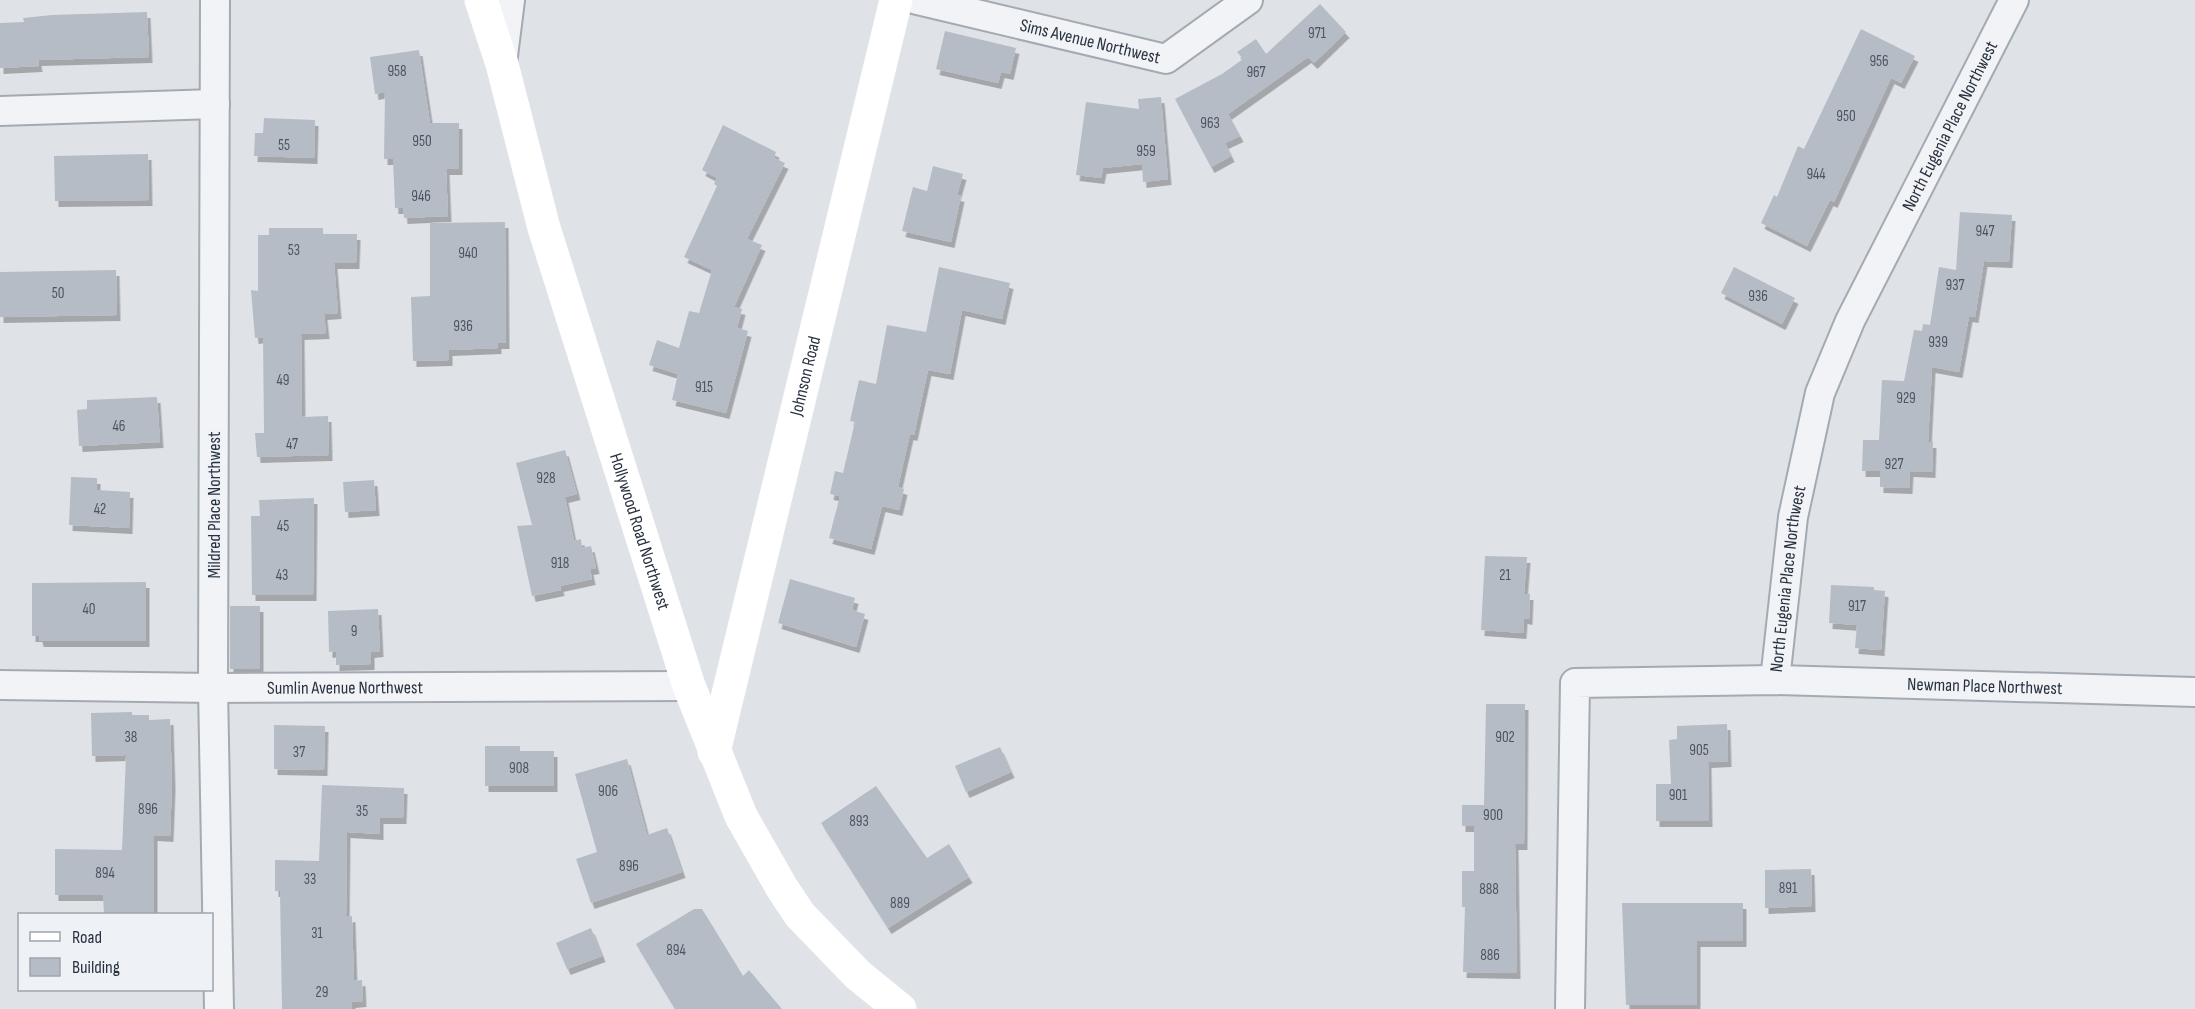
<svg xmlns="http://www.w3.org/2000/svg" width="2195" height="1009" font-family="'Sofia Sans Condensed',sans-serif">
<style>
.building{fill:#b6bcc5;filter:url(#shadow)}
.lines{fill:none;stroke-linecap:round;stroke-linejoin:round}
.street-casing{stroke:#a4aab2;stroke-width:32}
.street{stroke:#f2f3f6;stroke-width:28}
.secondary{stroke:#fff;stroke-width:33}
.labels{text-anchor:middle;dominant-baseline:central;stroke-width:4.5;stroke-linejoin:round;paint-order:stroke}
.number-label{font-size:15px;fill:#4c5460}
.street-label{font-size:18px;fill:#28313f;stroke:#eef2f6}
</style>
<defs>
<filter id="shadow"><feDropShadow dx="3.5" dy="6" stdDeviation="0" flood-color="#0004"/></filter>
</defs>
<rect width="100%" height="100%" fill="#dfe3e8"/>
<path class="building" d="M 1320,4 L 1346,32 L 1314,63 L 1308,57 L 1228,114 L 1240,136 L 1225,143 L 1231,156 L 1211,167 L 1175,99 L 1222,74 L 1243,59 L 1237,52 L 1256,39 L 1266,54 Z
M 147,12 L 149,57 L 38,60 L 39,66 L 0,68 L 0,23 L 24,22 L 23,18 L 52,15 Z
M 1861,29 L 1915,56 L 1901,83 L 1891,78 L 1834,202 L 1830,200 L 1807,246 L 1761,223 L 1774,195 L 1777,197 L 1798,146 L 1804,149 Z
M 945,31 L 1016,48 L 1010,74 L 1001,72 L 998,83 L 936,69 Z
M 419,50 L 430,123 L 459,123 L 459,169 L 446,169 L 448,216 L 404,218 L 403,208 L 395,208 L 393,159 L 384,159 L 385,92 L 375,94 L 370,57 Z
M 1161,97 L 1168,179 L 1143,182 L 1142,164 L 1103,168 L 1101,178 L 1076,175 L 1086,102 L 1139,109 L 1138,99 Z
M 264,118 L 315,120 L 314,158 L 254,156 L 255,133 L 263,133 Z
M 723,125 L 776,152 L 774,158 L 785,163 L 747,239 L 762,245 L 734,307 L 742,309 L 737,328 L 748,331 L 726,413 L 672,400 L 678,374 L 649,365 L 657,340 L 679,348 L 689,311 L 699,313 L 712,270 L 684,257 L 717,186 L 714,184 L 717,178 L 702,170 Z
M 148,154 L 149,200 L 55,201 L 54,156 Z
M 933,166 L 963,174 L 957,195 L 961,196 L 951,242 L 902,231 L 913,187 L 927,191 Z
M 1960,212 L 2012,215 L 2009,262 L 1984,261 L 1975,317 L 1969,316 L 1959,372 L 1932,367 L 1928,442 L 1933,442 L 1932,472 L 1910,471 L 1909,488 L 1880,487 L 1880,471 L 1862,471 L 1863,440 L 1879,440 L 1882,380 L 1904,381 L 1914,330 L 1922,331 L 1923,324 L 1930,325 L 1939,267 L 1956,270 Z
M 505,222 L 506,343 L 498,343 L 498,348 L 449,350 L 449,360 L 413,361 L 411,297 L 430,296 L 430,223 Z
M 269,228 L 323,228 L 323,234 L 357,234 L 356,263 L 334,263 L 338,313 L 324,314 L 326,333 L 301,334 L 302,417 L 328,416 L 329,455 L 257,457 L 255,433 L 264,433 L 263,337 L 255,338 L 251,290 L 258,291 L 258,235 L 269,235 Z
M 939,267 L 1010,283 L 1002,319 L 962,310 L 950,374 L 928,370 L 914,435 L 910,434 L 898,487 L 904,489 L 899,510 L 882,506 L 871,549 L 829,538 L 840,496 L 830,494 L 835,471 L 843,473 L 855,422 L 850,421 L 859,380 L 876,384 L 887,325 L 926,332 Z
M 1734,267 L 1795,298 L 1782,324 L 1721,293 Z
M 116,270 L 117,315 L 0,317 L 0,272 Z
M 157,397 L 160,442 L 79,446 L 77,410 L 87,409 L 87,400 Z
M 565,450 L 577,494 L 565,497 L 574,541 L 581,539 L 582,548 L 591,546 L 596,568 L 590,569 L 592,579 L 560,586 L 561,590 L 532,596 L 517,526 L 532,525 L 516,463 Z
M 71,477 L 97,478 L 97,490 L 130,492 L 129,528 L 69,525 Z
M 374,480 L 376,510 L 345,512 L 343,482 Z
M 314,498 L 313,595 L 252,595 L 251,516 L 260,516 L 259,500 Z
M 1485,556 L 1527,557 L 1524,594 L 1530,594 L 1529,619 L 1524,618 L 1523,633 L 1481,630 Z
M 790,579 L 855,598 L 852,610 L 865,614 L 856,647 L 778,623 Z
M 146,582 L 146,641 L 40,641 L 39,636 L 32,636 L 32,583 Z
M 1831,585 L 1874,587 L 1874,590 L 1885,591 L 1881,650 L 1855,648 L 1857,625 L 1829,623 Z
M 230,606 L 260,606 L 260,669 L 230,669 Z
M 378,609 L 380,651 L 371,652 L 371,664 L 336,665 L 336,651 L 329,652 L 328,611 Z
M 1486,704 L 1525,704 L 1524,844 L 1515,844 L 1517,973 L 1463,972 L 1465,907 L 1462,907 L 1462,871 L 1474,871 L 1474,826 L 1462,826 L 1462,805 L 1484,805 Z
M 132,712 L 132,715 L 149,715 L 149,720 L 170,719 L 172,784 L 170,836 L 154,835 L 154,915 L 104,915 L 103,895 L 55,895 L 55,849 L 122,850 L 126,755 L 92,756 L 91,713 Z
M 1727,724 L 1728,761 L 1708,762 L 1709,821 L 1656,821 L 1656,784 L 1671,784 L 1669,740 L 1677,739 L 1677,726 Z
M 274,725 L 325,726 L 324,770 L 274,769 Z
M 485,746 L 520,746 L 520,751 L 554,751 L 554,786 L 485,786 Z
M 1000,747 L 1011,772 L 966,792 L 955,766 Z
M 627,759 L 647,835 L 667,828 L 682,872 L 591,903 L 576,859 L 597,852 L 575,774 Z
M 322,785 L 404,788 L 403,818 L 380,818 L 380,834 L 347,832 L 346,917 L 352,916 L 354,981 L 362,980 L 363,1001 L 352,1002 L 352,1009 L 282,1009 L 280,891 L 275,891 L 275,860 L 319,861 Z
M 876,786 L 927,858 L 949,844 L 969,877 L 888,928 L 821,823 Z
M 1811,869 L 1812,906 L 1765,908 L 1765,870 Z
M 1622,903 L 1743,903 L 1743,941 L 1697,941 L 1697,1005 L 1626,1005 Z
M 694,909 L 702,909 L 743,976 L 749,970 L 782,1009 L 675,1009 L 636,944 Z
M 591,928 L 602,956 L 567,969 L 556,943 Z"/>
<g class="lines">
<defs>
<g id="street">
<path d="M 215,0 L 213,688 L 219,1009"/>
<path id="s1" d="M 917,0 L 1166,59 L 1248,0"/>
<path d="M 502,64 L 510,0"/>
<path d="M 0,111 L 215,104"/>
<path id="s2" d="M 1775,680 L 1793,517 L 1820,393 L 1850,321 L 2014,0"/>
<path id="s3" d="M 0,685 L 213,688 L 689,686"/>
<path id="s4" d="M 1570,1009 L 1575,683 L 1775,680 L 2195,692"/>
</g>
</defs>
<use href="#street" class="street-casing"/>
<use href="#street" class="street"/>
<g class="secondary">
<path id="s5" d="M 481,0 L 502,64 L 544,228 L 689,686 L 741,816 L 782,888 L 800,915 L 858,975 L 900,1009"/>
<path id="s6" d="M 714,752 L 896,0"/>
</g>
</g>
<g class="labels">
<g class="number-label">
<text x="1317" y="33">971</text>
<text x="1879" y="61">956</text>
<text x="397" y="71">958</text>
<text x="1256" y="72">967</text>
<text x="1846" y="116">950</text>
<text x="1210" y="123">963</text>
<text x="422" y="141">950</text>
<text x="284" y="145">55</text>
<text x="1146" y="151">959</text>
<text x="1816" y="174">944</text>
<text x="421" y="196">946</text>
<text x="1985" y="231">947</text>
<text x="294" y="250">53</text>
<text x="468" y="253">940</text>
<text x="1955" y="285">937</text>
<text x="58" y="293">50</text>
<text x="1758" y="296">936</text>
<text x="463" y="326">936</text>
<text x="1938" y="342">939</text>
<text x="283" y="380">49</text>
<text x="704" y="387">915</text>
<text x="1906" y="398">929</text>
<text x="119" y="426">46</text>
<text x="292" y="444">47</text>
<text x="1894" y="464">927</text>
<text x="546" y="478">928</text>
<text x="100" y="509">42</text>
<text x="283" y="526">45</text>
<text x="560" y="563">918</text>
<text x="282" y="575">43</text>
<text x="1505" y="575">21</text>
<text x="1857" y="606">917</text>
<text x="89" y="609">40</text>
<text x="354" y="631">9</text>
<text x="131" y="737">38</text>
<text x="1505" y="737">902</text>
<text x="1699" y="750">905</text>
<text x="299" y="752">37</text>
<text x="519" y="768">908</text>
<text x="608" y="791">906</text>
<text x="1678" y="795">901</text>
<text x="148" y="809">896</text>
<text x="362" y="811">35</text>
<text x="1493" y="815">900</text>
<text x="859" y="821">893</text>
<text x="629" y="866">896</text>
<text x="105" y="873">894</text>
<text x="310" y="879">33</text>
<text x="1788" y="888">891</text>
<text x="1489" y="889">888</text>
<text x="900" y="903">889</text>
<text x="317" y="933">31</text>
<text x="676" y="950">894</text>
<text x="1490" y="955">886</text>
<text x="322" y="992">29</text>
</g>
<g class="street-label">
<text stroke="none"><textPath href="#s1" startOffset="178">Sims Avenue Northwest</textPath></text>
<text stroke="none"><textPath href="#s2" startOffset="588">North Eugenia Place Northwest</textPath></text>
<text stroke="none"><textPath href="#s6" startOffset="387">Johnson Road</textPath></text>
<text transform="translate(214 505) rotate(-90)">Mildred Place Northwest</text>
<text stroke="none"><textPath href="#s5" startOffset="555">Hollywood Road Northwest</textPath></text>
<text stroke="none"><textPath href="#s2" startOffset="102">North Eugenia Place Northwest</textPath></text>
<text stroke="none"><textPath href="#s4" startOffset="736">Newman Place Northwest</textPath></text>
<text stroke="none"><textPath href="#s3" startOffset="345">Sumlin Avenue Northwest</textPath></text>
</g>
</g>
<rect x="18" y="913" width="195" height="78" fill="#eef2f6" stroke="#9fa5ad" stroke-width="1.5"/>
<rect x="30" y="932" width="30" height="9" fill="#ffffff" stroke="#9fa5ad" stroke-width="1.5"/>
<text x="72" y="943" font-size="18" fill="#28313f">Road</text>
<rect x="30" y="958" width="30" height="18" fill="#b6bcc5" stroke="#9fa5ad" stroke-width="1.5"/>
<text x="72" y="973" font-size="18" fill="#28313f">Building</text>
</svg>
